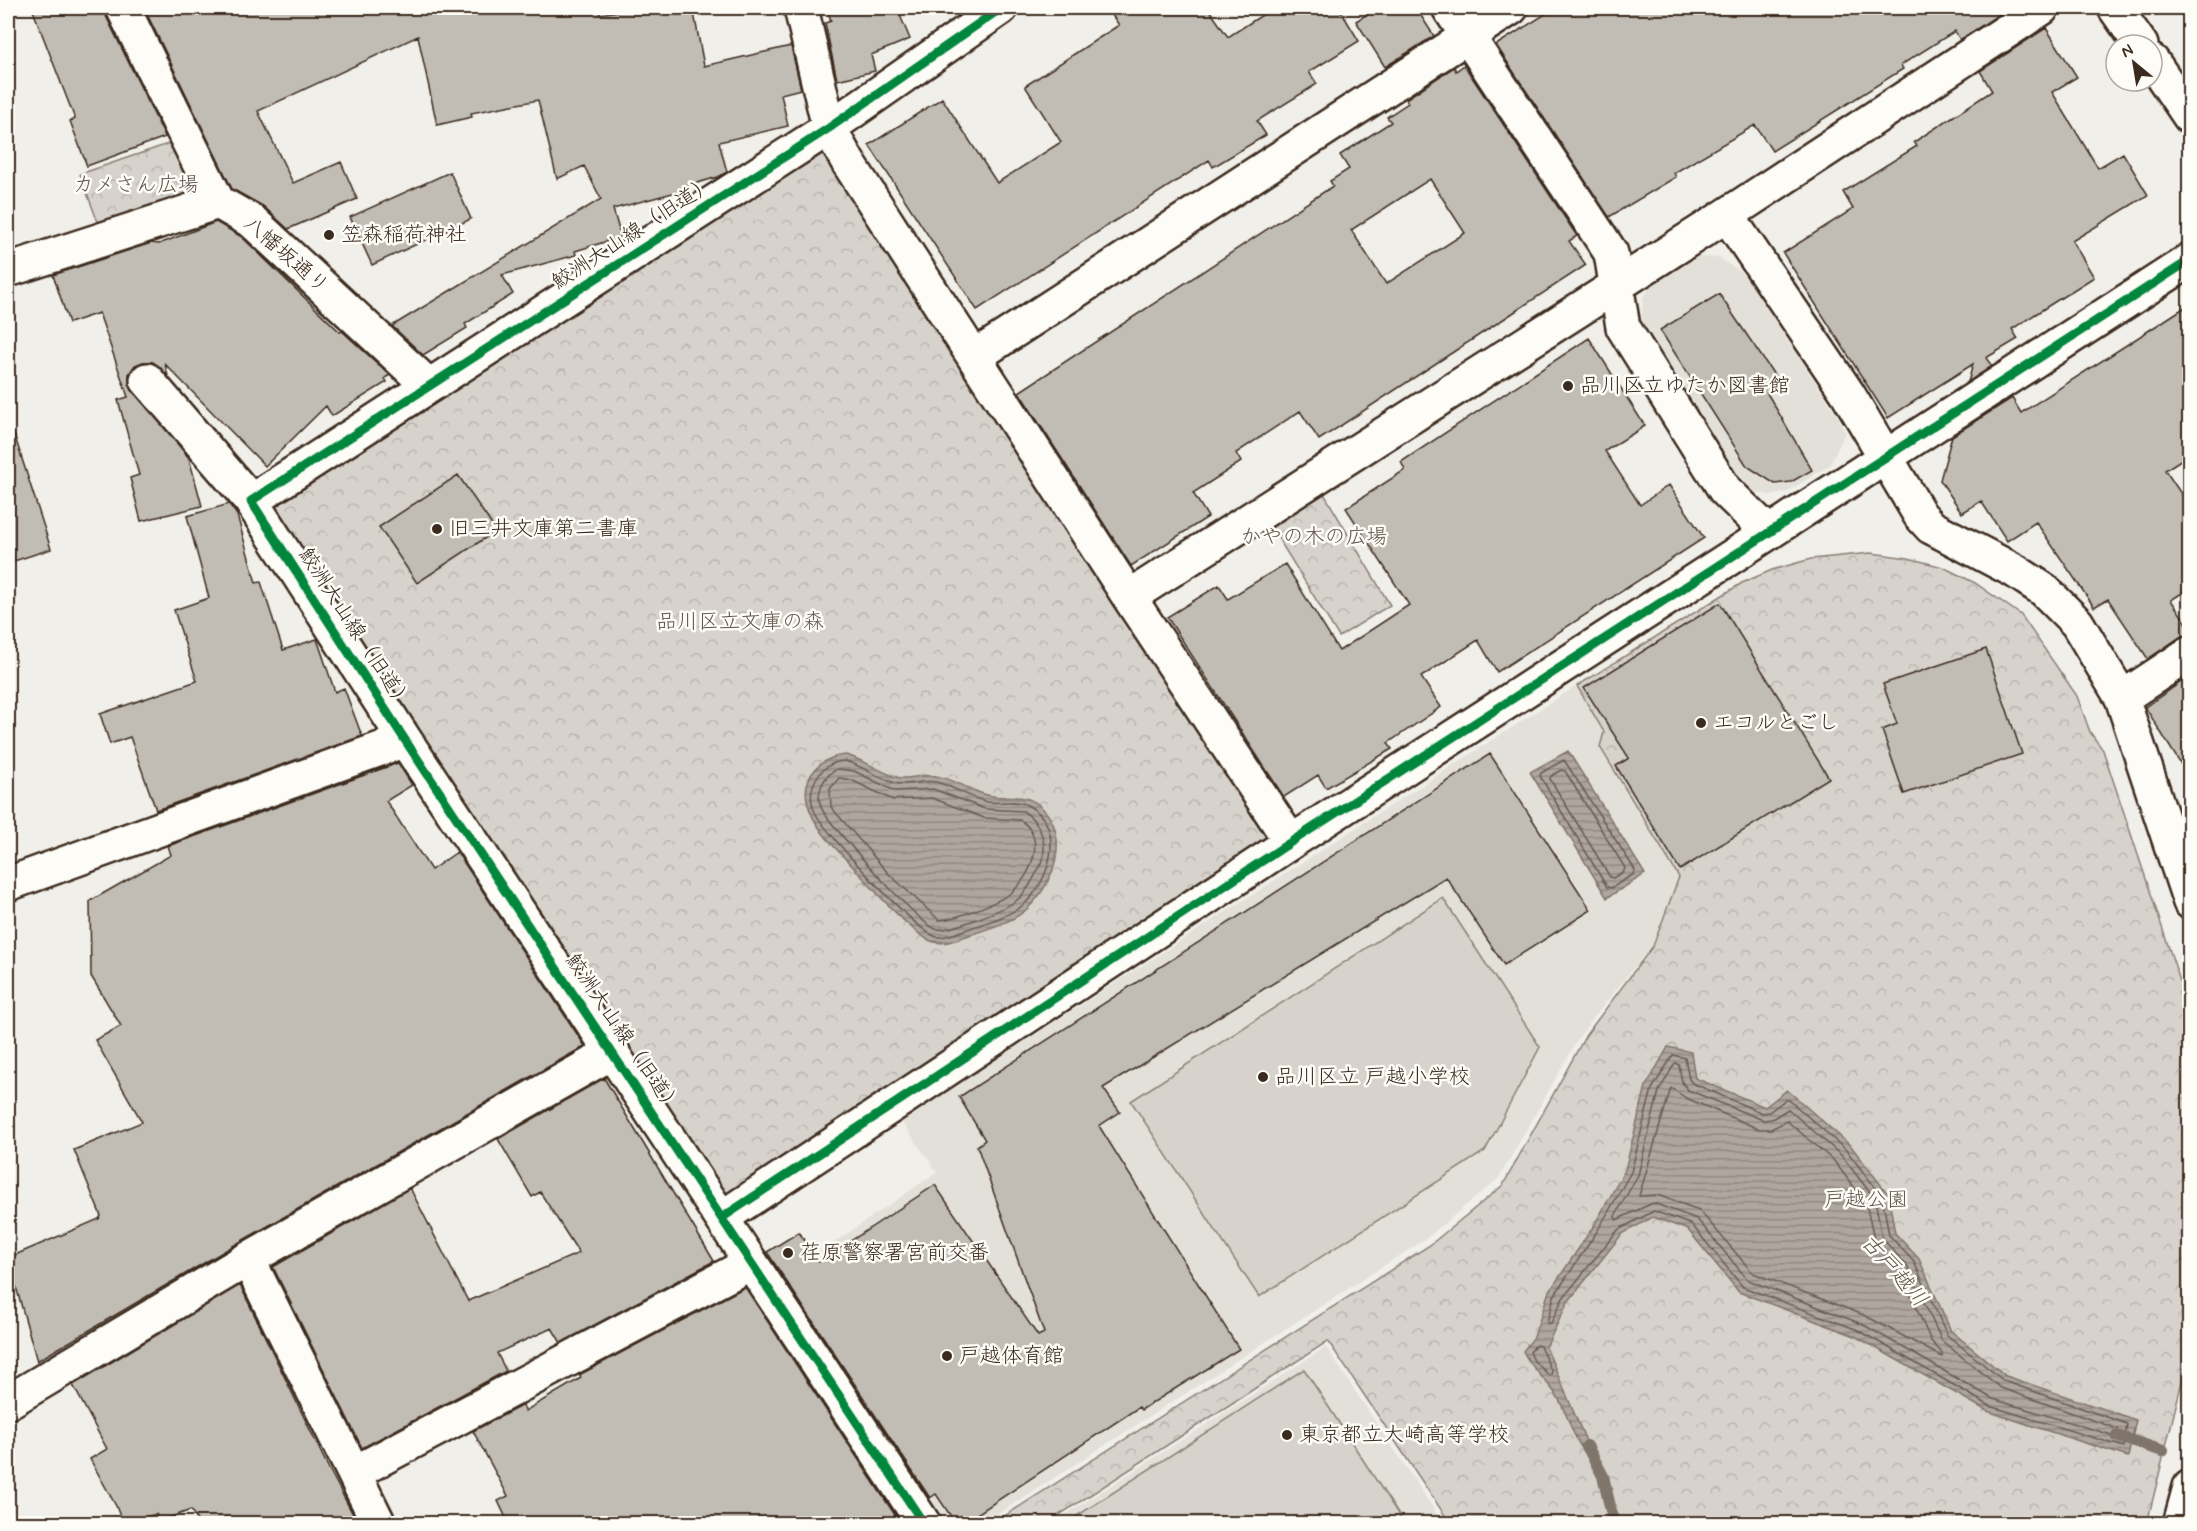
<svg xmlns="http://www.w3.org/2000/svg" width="2197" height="1531" font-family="Mynerve,'Klee One',sans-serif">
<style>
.built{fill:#e3e0da}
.forest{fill:url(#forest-crowns);stroke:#897e75;stroke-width:1.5}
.garden{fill:#d7d2cc;stroke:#897e75;stroke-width:1.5}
.water{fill:url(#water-rules);stroke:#80746b;stroke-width:1.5}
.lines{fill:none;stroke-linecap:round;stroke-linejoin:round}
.shore{stroke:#695c52;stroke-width:1.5}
.stream{stroke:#80746b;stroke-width:12}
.building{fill:#c1bcb4;stroke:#3b2a1e;stroke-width:1.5;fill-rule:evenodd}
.minor-casing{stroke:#3b2a1e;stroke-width:38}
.minor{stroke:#fdfcf7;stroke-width:33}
.cycleway-casing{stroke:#fdfcf7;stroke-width:13}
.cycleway{stroke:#00873e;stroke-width:9}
.poi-dot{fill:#3b2a1e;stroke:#fdfcf7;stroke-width:2}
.labels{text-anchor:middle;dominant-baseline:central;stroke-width:5;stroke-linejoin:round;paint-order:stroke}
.park-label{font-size:21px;fill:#62544a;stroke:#fdfcf7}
.street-label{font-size:21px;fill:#3b2a1e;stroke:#fdfcf7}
.poi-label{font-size:21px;fill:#3b2a1e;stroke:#fdfcf7;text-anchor:start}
.water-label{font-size:22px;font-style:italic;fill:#63554b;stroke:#fdfcf7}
</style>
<defs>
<pattern id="forest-crowns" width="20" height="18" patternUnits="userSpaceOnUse" patternTransform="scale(1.5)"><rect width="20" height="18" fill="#d7d2cc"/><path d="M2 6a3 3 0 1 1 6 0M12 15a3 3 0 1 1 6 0" fill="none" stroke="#b9b4af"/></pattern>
<pattern id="water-rules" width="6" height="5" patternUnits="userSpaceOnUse" patternTransform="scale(1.5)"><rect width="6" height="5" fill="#aea69f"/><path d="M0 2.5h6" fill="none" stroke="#8f8781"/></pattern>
</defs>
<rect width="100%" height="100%" fill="#f1efea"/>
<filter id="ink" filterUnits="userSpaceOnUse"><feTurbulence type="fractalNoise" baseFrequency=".0167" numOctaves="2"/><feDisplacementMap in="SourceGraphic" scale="12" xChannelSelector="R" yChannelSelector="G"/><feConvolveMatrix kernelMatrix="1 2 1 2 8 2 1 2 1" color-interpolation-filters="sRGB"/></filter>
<g filter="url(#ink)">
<path class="built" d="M 1689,256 L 1719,258 L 1744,274 L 1839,418 L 1845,433 L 1830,465 L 1787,492 L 1772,496 L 1749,491 L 1737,478 L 1641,326 L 1643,298 L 1658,275 Z
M 1576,686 L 1604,732 L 1599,747 L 1679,877 L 1652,945 L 1581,1034 L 1499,1178 L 1427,1238 L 984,1523 L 942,1523 L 781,1279 L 937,1172 L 901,1121 Z
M 1326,1347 L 1443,1523 L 1051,1524 Z"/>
<path class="forest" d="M 829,128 L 1291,842 L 723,1217 L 251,501 Z
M 171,143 L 193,196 L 100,228 L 80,174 Z
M 1323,492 L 1390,605 L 1339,637 L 1270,525 Z
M 1871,553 L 1908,558 L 1943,567 L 1975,583 L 2021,615 L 2077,696 L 2090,732 L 2103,750 L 2189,1008 L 2189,1353 L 2147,1523 L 1450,1523 L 1328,1341 L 1047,1523 L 992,1524 L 1430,1245 L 1503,1185 L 1586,1035 L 1653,946 L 1679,877 L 1600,747 L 1604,732 L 1577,686 L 1742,583 L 1772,570 L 1811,559 Z"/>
<path class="garden" d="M 1443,898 L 1540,1047 L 1485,1151 L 1259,1297 L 1131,1101 Z
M 1304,1369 L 1404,1523 L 1066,1523 Z"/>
<path class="water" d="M 1568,751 L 1645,874 L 1607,898 L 1530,772 Z
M 846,755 C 864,760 878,771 896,777 C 908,781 923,773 936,776 C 954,779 970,791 987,795 C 1005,800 1024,792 1039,805 C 1072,834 1055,883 1027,909 C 1013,922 987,929 969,935 C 958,939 947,945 934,942 C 916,938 872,888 858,872 C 839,851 812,828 807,800 C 802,775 823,756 846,755 Z
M 1668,1047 L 1691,1052 L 1695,1078 L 1765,1107 L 1787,1090 L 1851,1146 L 1888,1194 L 1895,1233 L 1919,1259 L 1951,1331 L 2006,1376 L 2136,1420 L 2128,1457 L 1987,1411 L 1855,1336 L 1739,1292 L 1688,1230 L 1653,1217 L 1622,1234 L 1568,1302 L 1546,1347 L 1595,1462 C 1573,1446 1571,1419 1557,1396 C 1547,1380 1531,1369 1523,1351 L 1534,1337 L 1548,1294 L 1593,1227 L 1625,1170 L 1646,1086 Z"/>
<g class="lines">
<path class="shore" d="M 1564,760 L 1635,870 L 1634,874 L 1611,888 L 1607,887 L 1540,776 L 1541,773 Z
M 845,761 C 863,766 877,778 895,783 C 908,787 923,779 936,782 C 953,786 969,798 987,802 C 999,804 1016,799 1027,805 C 1068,825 1050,883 1022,906 C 1007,917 985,923 968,929 C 958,932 947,938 937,937 C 918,933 827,835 816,814 C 803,791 819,762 845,761 Z
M 837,769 L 854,771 L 895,791 L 933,789 L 985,809 L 1023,811 C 1042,823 1049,846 1040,866 C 1034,878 1027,892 1017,900 C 1006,909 949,932 936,929 C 920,925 834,829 823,811 C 814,795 822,777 837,769 Z
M 1561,770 L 1565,771 L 1625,868 L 1624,871 L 1613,878 L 1610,877 L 1550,779 L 1551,776 Z
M 839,778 L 851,780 L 893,800 L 932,798 L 984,818 L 1020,820 C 1047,837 1032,875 1012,892 C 1000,902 953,920 939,920 L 888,873 L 831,807 L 830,789 Z
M 1673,1055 L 1685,1058 L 1689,1079 L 1692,1083 L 1762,1113 L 1769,1112 L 1785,1100 L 1789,1100 L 1846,1150 L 1882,1196 L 1889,1235 L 1914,1262 L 1947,1335 L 2004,1381 L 2127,1424 L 2124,1447 L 1990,1406 L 1858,1330 L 1743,1287 L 1692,1225 L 1654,1211 L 1618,1230 L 1563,1298 L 1551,1323 L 1547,1323 L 1554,1296 L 1598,1230 L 1631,1172 L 1652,1089 Z
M 1675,1063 L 1679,1065 L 1682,1082 L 1688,1090 L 1763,1120 L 1772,1119 L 1788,1109 L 1841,1155 L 1875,1199 L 1882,1238 L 1907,1266 L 1942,1341 L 2001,1388 L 2118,1429 L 2118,1437 L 1993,1399 L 1862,1324 L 1748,1280 L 1697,1219 L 1653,1203 L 1616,1220 L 1615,1216 L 1638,1175 L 1659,1091 Z
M 1671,1088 L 1686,1098 L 1759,1129 L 1771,1129 L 1787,1121 L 1834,1161 L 1866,1203 L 1875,1244 L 1900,1272 L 1931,1341 L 1942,1353 L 1942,1357 L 1864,1315 L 1753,1273 L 1699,1210 L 1657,1195 L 1639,1196 Z
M 1536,1345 L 1540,1346 L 1552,1372 L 1550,1376 L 1534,1361 L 1530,1352 Z"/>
<path class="stream" d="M 2117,1436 L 2163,1451
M 1587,1446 L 1603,1476 L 1614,1524"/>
</g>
<path class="building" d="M 32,8 L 104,8 L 106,16 L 165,137 L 87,166 L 70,121 L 75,119 Z
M 144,8 L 600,8 L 600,14 L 636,8 L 693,8 L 704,66 L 791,46 L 801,89 L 781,94 L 788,126 L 719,142 L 727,172 L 718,177 L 683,187 L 684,190 L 613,209 L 621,237 L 575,251 L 576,255 L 502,275 L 513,294 L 465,324 L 467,328 L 423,355 L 392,326 L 601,199 L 584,166 L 557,179 L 538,100 L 471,113 L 472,117 L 437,125 L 418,36 L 258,111 L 293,183 L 341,162 L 357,199 L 288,229 L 263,206 L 232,189 Z
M 827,8 L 897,8 L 910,39 L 871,55 L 875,71 L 837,80 L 825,23 L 831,21 Z
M 1107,8 L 1208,8 L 1228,37 L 1273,8 L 1339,8 L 1359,41 L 1309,72 L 1317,84 L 1257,121 L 1266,135 L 1213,167 L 1209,160 L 977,310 L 869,145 L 942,98 L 997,183 L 1061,142 L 1025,86 L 1119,25 Z
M 1377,8 L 1416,8 L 1434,36 L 1385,67 L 1356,21 Z
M 1555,8 L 2009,8 L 1960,40 L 1955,31 L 1901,65 L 1903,69 L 1772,151 L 1755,125 L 1674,173 L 1676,177 L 1609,217 L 1496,45 Z
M 2046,28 L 2077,77 L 2052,92 L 2098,168 L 2123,153 L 2148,195 L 2072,241 L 2094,277 L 2012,329 L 2018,339 L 1986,358 L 1992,366 L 1968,382 L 1973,364 L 1888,418 L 1783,253 L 1853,209 L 1843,192 L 1917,146 L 1914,142 L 1992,91 L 1980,71 Z
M 1464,65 L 1577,236 L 1569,241 L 1586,265 L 1319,440 L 1300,411 L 1236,453 L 1241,462 L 1193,493 L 1208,517 L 1131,566 L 1019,392 L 1333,186 L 1330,181 L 1349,169 L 1340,155 L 1391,122 L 1387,117 L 1408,103 L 1406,99 L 1454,67 L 1456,71 ZM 1430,179 L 1465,233 L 1386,284 L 1351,230 Z
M 450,172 L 471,219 L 372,265 L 350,217 Z
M 216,222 L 242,237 L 340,332 L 342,331 L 390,375 L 385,378 L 387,382 L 332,416 L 326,406 L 265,466 L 165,364 L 168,376 L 153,362 L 143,362 L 135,365 L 129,374 L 129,384 L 189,458 L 202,506 L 141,521 L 130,478 L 139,475 L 118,400 L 128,397 L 99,313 L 69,323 L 53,275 L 151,243 L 159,244 Z
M 1719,294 L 1781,385 L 1767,393 L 1812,470 L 1791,482 L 1775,484 L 1747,466 L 1660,330 Z
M 2190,304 L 2190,454 L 2165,470 L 2190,507 L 2190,588 L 2171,600 L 2190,628 L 2190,634 L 2180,637 L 2148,659 L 2108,599 L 2094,607 L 2036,522 L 2007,541 L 1981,501 L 1962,513 L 1940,480 L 1952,436 L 2012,398 L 2021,413 Z
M 1589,338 L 1645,426 L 1605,451 L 1640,505 L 1669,485 L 1704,538 L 1497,672 L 1478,640 L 1421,677 L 1441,707 L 1388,743 L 1392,749 L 1326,788 L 1318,775 L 1284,797 L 1167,617 L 1219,585 L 1228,599 L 1285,564 L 1339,651 L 1409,605 L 1346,508 L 1405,470 L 1401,462 Z
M 14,434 L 51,549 L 8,563 L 8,435 Z
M 458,475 L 496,531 L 417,583 L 379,527 Z
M 229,504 L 237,515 L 256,583 L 261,582 L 283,650 L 317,639 L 335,692 L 344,688 L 362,736 L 156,810 L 130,737 L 110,744 L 100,714 L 197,681 L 174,610 L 209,598 L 187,516 Z
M 1720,603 L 1829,778 L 1680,870 L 1616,766 L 1629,758 L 1584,688 Z
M 1986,649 L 2022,754 L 1904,794 L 1882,730 L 1897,724 L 1883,684 Z
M 2190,676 L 2190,779 L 2145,707 Z
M 1490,754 L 1591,910 L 1504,965 L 1446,877 L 1103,1088 L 1120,1112 L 1099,1126 L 1239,1349 L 1141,1410 L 1139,1407 L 962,1524 L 956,1524 L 936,1494 L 930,1498 L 767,1252 L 799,1232 L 819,1262 L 935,1185 L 1038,1336 L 1044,1333 L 977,1146 L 985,1140 L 959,1097 Z
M 398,763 L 412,785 L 386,801 L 431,870 L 457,852 L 585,1046 L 238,1243 L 37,1361 L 8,1258 L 99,1219 L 101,1216 L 74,1150 L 142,1122 L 95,1040 L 121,1026 L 91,976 L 90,901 L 171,855 L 168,846 Z
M 604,1078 L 714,1261 L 561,1343 L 552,1328 L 497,1353 L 506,1371 L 362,1448 L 273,1267 L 410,1188 L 468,1301 L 579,1253 L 540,1192 L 532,1197 L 498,1139 Z
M 240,1285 L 329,1469 L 358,1524 L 199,1524 L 191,1510 L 158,1522 L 156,1514 L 123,1524 L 116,1506 L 90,1459 L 107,1449 L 73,1385 Z
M 745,1287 L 897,1518 L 888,1524 L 509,1524 L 498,1501 L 508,1496 L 473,1431 L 523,1405 L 525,1411 L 581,1378 L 579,1375 Z"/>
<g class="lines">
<defs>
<path id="minor" d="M 123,8 L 218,202 L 253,222 L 429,386
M 801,8 L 829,128 L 848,162 L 1129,597 L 1291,842
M 1449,8 L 1611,253 L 1623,327 L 1725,490 L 1768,532
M 2115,8 L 2141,45
M 2152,61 L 2190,117
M 1727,215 L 1848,394 L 1920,515 L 1931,527 L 2015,571 L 2044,590 L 2077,623 L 2122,698 L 2190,902
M 8,270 L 218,202
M 974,357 L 1511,8
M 147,380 L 251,501
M 1129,597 L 1727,215 L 2042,8
M 2122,698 L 2190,653
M 8,884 L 405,740
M 723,1217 L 1291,842 L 2190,260
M 248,1259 L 379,1524
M 8,1402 L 248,1259 L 613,1052
M 354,1473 L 751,1263
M 924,1524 L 405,740 L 251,501 L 829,128 L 1001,8
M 2180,1524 L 2190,1487"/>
</defs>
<use href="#minor" class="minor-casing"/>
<use href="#minor" class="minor"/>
<defs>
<path id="cycleway" d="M 723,1217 L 1291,842 L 2190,260
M 924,1524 L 405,740 L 251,501 L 829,128 L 1001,8"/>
</defs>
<use href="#cycleway" class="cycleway-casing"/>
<use href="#cycleway" class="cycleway"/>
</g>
</g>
<g class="poi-dot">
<circle cx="329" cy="235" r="6"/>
<circle cx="1568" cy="386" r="6"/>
<circle cx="437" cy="529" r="6"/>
<circle cx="1701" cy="723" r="6"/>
<circle cx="1263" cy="1077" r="6"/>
<circle cx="788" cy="1253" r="6"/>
<circle cx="947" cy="1356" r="6"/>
<circle cx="1287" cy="1435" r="6"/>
</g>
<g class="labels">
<g class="park-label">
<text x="136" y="185">カメさん広場</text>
<text x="1314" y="537">かやの木の広場</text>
<text x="740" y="622">品川区立文庫の森</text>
<text x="1866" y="1200">戸越公園</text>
</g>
<g class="street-label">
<text transform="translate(633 233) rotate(-33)">鮫洲大山線（旧道）</text>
<text transform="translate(286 255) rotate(41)">八幡坂通り</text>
<text transform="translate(355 629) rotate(57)">鮫洲大山線（旧道）</text>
<text transform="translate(623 1034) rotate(56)">鮫洲大山線（旧道）</text>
</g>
<g class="poi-label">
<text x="341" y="235">笠森稲荷神社</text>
<text x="1580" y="386">品川区立ゆたか図書館</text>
<text x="449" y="529">旧三井文庫第二書庫</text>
<text x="1713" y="723">エコルとごし</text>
<text x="1275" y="1077">品川区立 戸越小学校</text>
<text x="800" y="1253">荏原警察署宮前交番</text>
<text x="959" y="1356">戸越体育館</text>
<text x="1299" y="1435">東京都立大崎高等学校</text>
</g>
<g class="water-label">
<text transform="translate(1894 1271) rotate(49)">古戸越川</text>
</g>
</g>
<rect width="2197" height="1531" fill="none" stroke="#fdfcf7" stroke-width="30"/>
<rect x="15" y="15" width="2167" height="1501" fill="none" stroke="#3b2a1e" stroke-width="2" filter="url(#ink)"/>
<g transform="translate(2134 63) rotate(330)"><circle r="28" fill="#fdfcf7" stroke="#afa8a0" stroke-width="1.5"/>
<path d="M0-4.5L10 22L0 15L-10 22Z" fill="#3b2a1e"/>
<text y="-9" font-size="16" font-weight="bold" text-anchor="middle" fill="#3b2a1e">N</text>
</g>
</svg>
